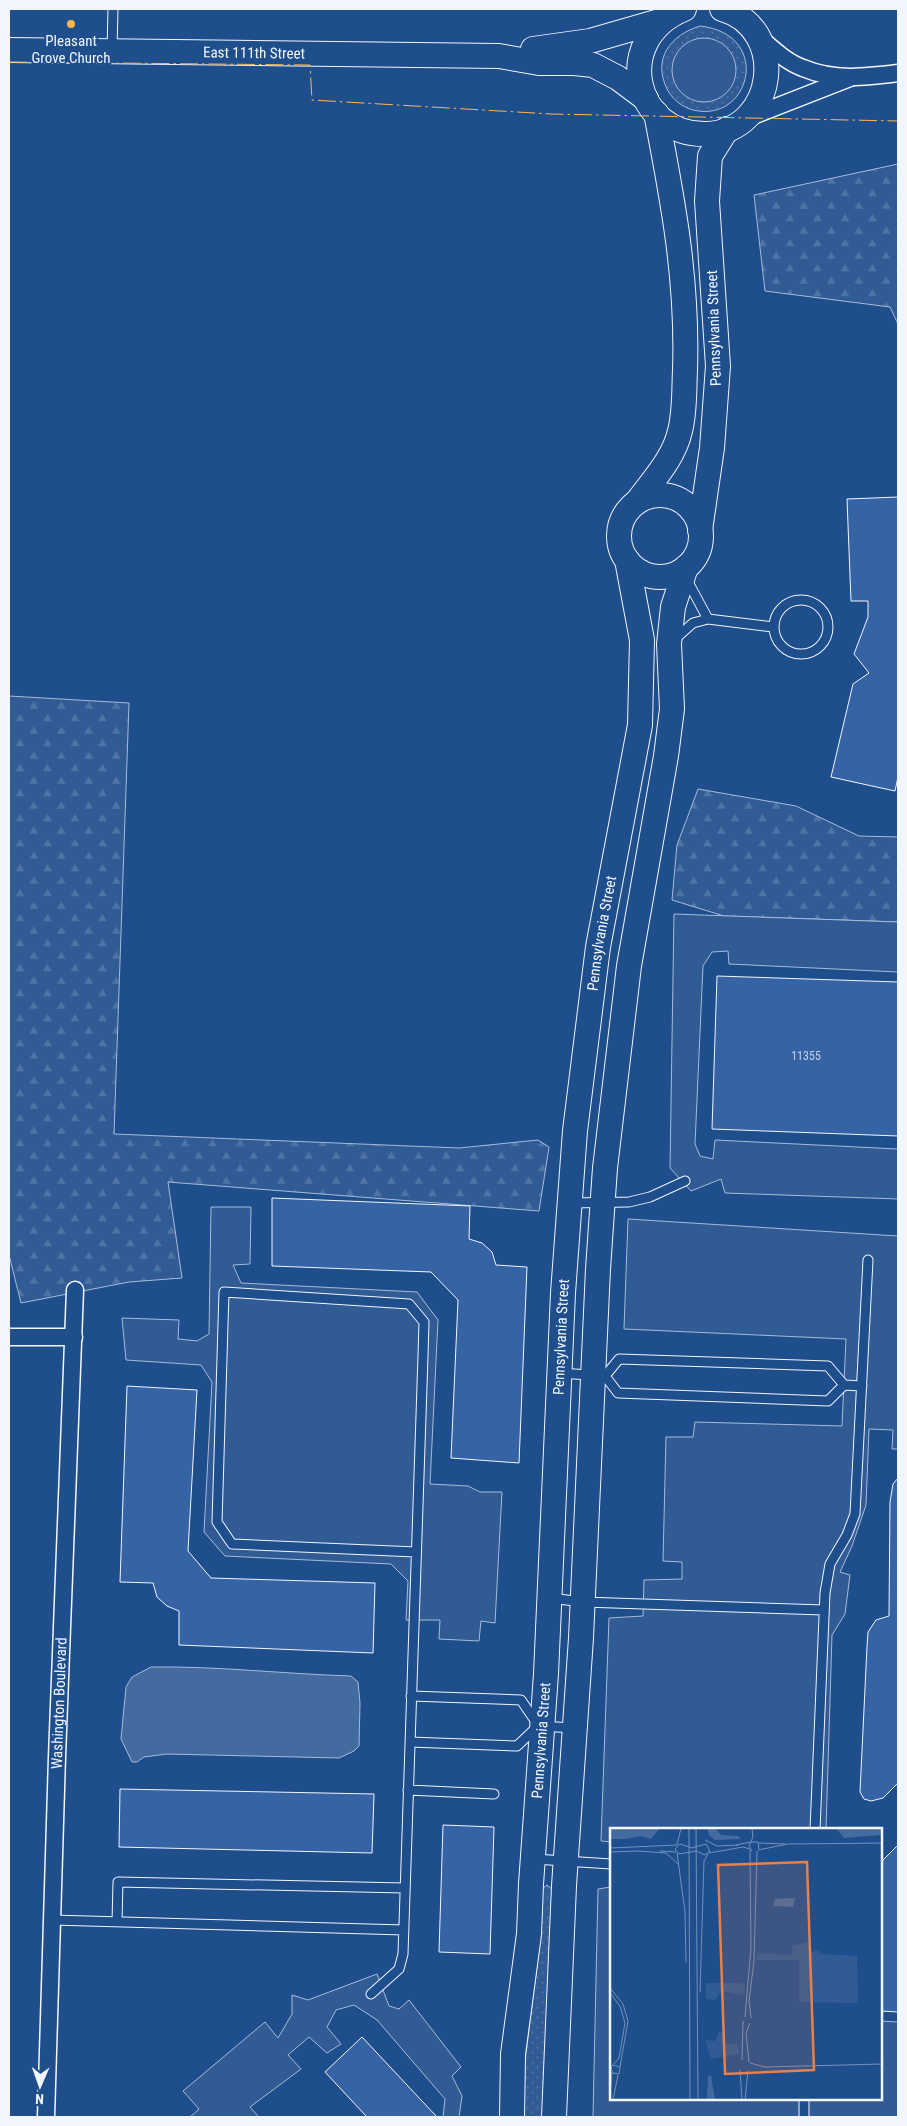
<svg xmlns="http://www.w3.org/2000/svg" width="907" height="2126" font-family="'Roboto Condensed',sans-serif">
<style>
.grass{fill:url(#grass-dots);stroke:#a8bbd7}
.forest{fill:url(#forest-firs);stroke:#a8bbd7}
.built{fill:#305b95;stroke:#a8bbd7}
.water{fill:#446ba0;stroke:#a8bbd7}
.building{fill:#3563a3;stroke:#f2f6ff}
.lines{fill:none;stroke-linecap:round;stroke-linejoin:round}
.service-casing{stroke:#f2f6ff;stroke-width:11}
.minor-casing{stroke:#f2f6ff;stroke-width:19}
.secondary-casing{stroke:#f2f6ff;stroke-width:26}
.service{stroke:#1f4e8c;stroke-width:9}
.minor{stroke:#1f4e8c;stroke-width:16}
.secondary{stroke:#1f4e8c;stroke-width:24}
.power{stroke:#ffb74d;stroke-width:1;stroke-dasharray:18 4 2.5 4;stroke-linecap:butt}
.poi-dot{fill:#ffb74d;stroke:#1f4e8c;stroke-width:2}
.labels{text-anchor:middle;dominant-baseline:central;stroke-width:4;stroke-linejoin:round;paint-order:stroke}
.number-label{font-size:12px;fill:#c3d1e8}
.poi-label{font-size:15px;fill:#f2f6ff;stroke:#1f4e8c}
.street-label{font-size:15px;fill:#f2f6ff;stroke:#1f4e8c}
.inset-road{fill:none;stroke:#7391ba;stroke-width:1}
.view{fill:#ea8049;fill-opacity:0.15;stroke:#ea8049;stroke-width:2.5}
.inset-edge{fill:none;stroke:#f2f6ff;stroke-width:2.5}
</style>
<defs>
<pattern id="grass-dots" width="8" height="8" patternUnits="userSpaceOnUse" patternTransform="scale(1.25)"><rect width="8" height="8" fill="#305b95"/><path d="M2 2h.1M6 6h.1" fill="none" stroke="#4e73a5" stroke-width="1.8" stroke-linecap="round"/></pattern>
<pattern id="forest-firs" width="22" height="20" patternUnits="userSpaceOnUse" patternTransform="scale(1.25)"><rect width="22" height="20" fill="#305b95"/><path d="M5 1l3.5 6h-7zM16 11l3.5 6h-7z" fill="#4e73a5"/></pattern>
</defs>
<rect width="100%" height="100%" fill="#1f4e8c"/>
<path class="grass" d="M 700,26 C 773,34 751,124 693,110 C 682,107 672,99 667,89 C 652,58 671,35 700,26 Z
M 547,1885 L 552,1889 L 543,2117 L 524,2117 L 525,2061 L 539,1951 L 542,1889 Z"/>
<path class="forest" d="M 898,164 L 898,324 L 890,307 L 765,291 L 754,195 Z
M 9,696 L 129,703 L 114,1134 L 459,1148 L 538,1140 L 549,1147 L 539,1211 L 168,1182 L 182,1278 L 129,1282 L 21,1303 L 9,1255 Z
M 698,789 L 796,806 L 859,836 L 898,837 L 898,922 L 724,916 L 672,900 L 677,845 Z"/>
<path class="built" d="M672 70a32 32 0 1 1 64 0a32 32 0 1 1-64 0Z
M 674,914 L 898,922 L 898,972 L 729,964 L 728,951 L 712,952 L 703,966 L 695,1144 L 700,1156 L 713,1159 L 715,1140 L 898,1149 L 898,1199 L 725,1193 L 721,1179 L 691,1191 L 670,1168 Z
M 211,1207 L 251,1207 L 250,1264 L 233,1265 L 241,1283 L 417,1292 L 438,1320 L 430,1484 L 468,1486 L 480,1492 L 502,1492 L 495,1623 L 481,1621 L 479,1641 L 439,1639 L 440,1620 L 406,1620 L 408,1581 L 391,1564 L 225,1556 L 204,1532 L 212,1382 L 201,1365 L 126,1360 L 122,1318 L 179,1320 L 178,1339 L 197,1341 L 209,1334 Z
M 628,1219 L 898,1236 L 898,1449 L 892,1449 L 893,1430 L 869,1429 L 866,1505 L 852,1546 L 840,1572 L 850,1575 L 845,1614 L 832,1635 L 826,1830 L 611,1830 L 611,1842 L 601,1841 L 609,1618 L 643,1616 L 644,1580 L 682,1579 L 682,1562 L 663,1561 L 666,1437 L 693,1437 L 695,1422 L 842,1426 L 846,1339 L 624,1329 Z
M 611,1887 L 611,2100 L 881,2100 L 881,2021 L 898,2022 L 898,2117 L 593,2117 L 598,1889 Z
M 377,1974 L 389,2006 L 399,2009 L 409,2000 L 461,2067 L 452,2076 L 462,2096 L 459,2117 L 443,2117 L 445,2099 L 377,2020 L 354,2005 L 336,2010 L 327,2027 L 341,2044 L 327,2053 L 309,2037 L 288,2055 L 301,2069 L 250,2107 L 259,2117 L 190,2117 L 199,2109 L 183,2091 L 265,2022 L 278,2038 L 292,2014 L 292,1995 L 308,2000 Z"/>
<path class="water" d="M 151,1667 C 218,1666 284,1674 351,1676 L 358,1682 L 360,1703 L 359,1746 L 354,1751 L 339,1758 L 167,1754 L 144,1757 L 137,1762 L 132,1762 L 121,1739 L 126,1687 L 132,1677 Z"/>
<path class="building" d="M 898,497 L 898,777 L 895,791 L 831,777 L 853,684 L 869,673 L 854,654 L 868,617 L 868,601 L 851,601 L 847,499 Z
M 717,976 L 898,982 L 898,1136 L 712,1129 Z
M 272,1198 L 470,1206 L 469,1239 L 482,1243 L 492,1252 L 496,1265 L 527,1267 L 519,1463 L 451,1458 L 458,1300 L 431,1272 L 272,1266 Z
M 127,1386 L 197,1390 L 188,1551 L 211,1578 L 375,1583 L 373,1653 L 179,1645 L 179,1611 L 167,1606 L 157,1597 L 153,1583 L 120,1582 Z
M 898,1478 L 898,1783 L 883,1798 L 871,1801 L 864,1799 L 860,1792 L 867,1647 L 868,1632 L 876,1620 L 889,1616 L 890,1502 L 893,1484 Z
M 120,1789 L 374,1794 L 372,1853 L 119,1847 Z
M 443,1825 L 494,1827 L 490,1954 L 439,1952 Z
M 898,1845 L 898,2012 L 881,2011 L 881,1862 Z
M 362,2037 L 437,2117 L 367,2117 L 325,2072 Z"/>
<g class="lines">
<defs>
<path id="service" d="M 112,51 L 113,9
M 687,580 L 708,619
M774 627a27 27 0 1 1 54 0a27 27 0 1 1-54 0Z
M 675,639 L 693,623 L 708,619 L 773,627
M 570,1203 L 629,1202 L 650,1197 L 685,1181
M 559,1373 L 605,1376 L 618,1393 L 828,1401 L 844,1385 L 862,1386
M 605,1376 L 619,1359 L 828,1366 L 844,1385
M 550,1598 L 583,1602 L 824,1610
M 411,1696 L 521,1700 L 538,1725
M 410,1742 L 517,1746 L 538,1726 L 575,1728
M 408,1790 L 494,1794
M 815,1830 L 825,1593 L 830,1564 L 847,1535 L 855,1514 L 868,1260
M 534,1859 L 611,1864
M 52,1920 L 404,1930
M 117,1922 L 118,1882 L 405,1888
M 371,1994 L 399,1969 L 403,1954 L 423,1356 L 424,1322 L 409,1304 L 224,1292 L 217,1522 L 232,1544 L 416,1552
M 804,2117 L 804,2100"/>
<g id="minor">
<path d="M 759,37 C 772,48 786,62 803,68 C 834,81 866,77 898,73"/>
<path d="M 745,119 L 850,78"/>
<path d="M 9,1337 L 74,1337"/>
<path id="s1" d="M 46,2117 L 57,1757 L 75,1290"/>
</g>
<g id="secondary">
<path d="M 684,9 C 612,38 632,136 707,134 C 777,131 789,28 722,9"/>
<path d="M 533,49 L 590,41 L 663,20"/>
<path id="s2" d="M 9,50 L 499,56 L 539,63 L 574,63 L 593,65 L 618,78 L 646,99"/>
<circle cx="660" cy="536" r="41"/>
<path d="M 637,502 C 653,480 674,458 680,431 C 685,412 684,390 685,370 C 688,280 673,201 656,113"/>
<path d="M 700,530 L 712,448 L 718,366 L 707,201 L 710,156 L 727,129"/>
<path id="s3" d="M 512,2117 L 513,2054 L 529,1934 L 531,1884 L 546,1674 L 563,1293 L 575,1131 L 598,947 L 640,725 L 642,640 L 627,560"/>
<path d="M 554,2117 L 564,1886 L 581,1638 L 598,1269 L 605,1168 L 629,966 L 666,756 L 672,709 L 669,644 L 673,607 L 686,567"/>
</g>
</defs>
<use href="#service" class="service-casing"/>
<use href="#minor" class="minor-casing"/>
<use href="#secondary" class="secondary-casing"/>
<use href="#service" class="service"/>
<use href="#minor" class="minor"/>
<use href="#secondary" class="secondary"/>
<path class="power" d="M 9,62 L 310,65 L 312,100 L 551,114 L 898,121"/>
</g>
<circle class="poi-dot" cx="71" cy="24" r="5"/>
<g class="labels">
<g class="number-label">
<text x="806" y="1056">11355</text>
</g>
<g class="poi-label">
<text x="71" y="41">Pleasant<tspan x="71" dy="17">Grove Church</tspan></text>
</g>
<g class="street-label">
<text stroke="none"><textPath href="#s2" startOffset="245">East 111th Street</textPath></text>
<text transform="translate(714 328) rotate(-92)">Pennsylvania Street</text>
<text stroke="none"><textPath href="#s3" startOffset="1188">Pennsylvania Street</textPath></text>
<text stroke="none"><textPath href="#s3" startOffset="782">Pennsylvania Street</textPath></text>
<text stroke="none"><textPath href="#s1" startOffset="414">Washington Boulevard</textPath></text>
<text stroke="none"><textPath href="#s3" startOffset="378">Pennsylvania Street</textPath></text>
</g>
</g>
<g transform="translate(610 1828)">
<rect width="272" height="272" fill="#1f4e8c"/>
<path d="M 198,114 L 201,124 L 208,122 L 211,126 L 247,128 L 248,175 L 189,174 L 189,132 L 146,132 L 147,125 L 183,127 L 182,118 ZM 96,155 L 130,155 L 135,156 L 135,162 L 133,167 L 112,163 L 105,172 L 96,171 ZM 109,204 L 112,204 L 116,215 L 128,217 L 129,226 L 101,231 L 95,212 L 105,213 Z" fill="#305b95"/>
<path d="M 0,0 L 49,0 L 49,1 L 41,11 L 30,8 L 17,11 L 0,11 ZM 97,0 L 105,0 L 111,7 L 128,8 L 131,11 L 105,12 L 99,7 ZM 226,0 L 272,0 L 272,7 L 234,10 ZM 185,70 L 183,79 L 163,78 L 165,71 ZM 98,248 L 101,248 L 105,272 L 97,272 Z" fill="#446ba0"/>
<path class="inset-road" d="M 79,0 L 80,272M 86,0 L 88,272M 142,0 L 143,9 L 139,18 L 142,23M 95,12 L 107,18 L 128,17M 141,14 L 148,14 L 149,22M 149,15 L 176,16M 70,16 L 82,20 L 96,16 L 100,23 L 95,27 L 86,23 L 69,26 L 65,21 ZM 67,17 L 71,0M 126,17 L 141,14M 0,20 L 67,17M 148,22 L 178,16 L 273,15M 27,23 L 56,25 L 68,36M 50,23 L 66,24M 0,24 L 28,23M 67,25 L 75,84 L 76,135M 99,25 L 133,19 L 140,21M 0,160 L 13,176 L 18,193 L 10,239M 90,164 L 94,33 L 98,26M 0,165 L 10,178 L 15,195 L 9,230 L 2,238 L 1,241 L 3,245 L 9,246 L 10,239 L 3,237M 135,189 L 141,120 L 140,22M 141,190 L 139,173 L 144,133 L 147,23M 132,232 L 133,193M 139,234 L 136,205 L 140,195M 140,235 L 155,239 L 273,236M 130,242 L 132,272M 0,267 L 2,244M 3,272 L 8,247M 135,272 L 138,243"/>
<path class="view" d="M 197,34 L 204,242 L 115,246 L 108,37 Z"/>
<rect width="272" height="272" class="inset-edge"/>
</g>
<rect width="907" height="2126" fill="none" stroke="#f2f6ff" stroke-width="20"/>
<g transform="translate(40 2086) rotate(182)" stroke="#1f4e8c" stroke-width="4" paint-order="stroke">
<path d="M0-4L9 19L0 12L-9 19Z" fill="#f2f6ff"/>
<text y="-8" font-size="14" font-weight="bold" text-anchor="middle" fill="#f2f6ff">N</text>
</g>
</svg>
